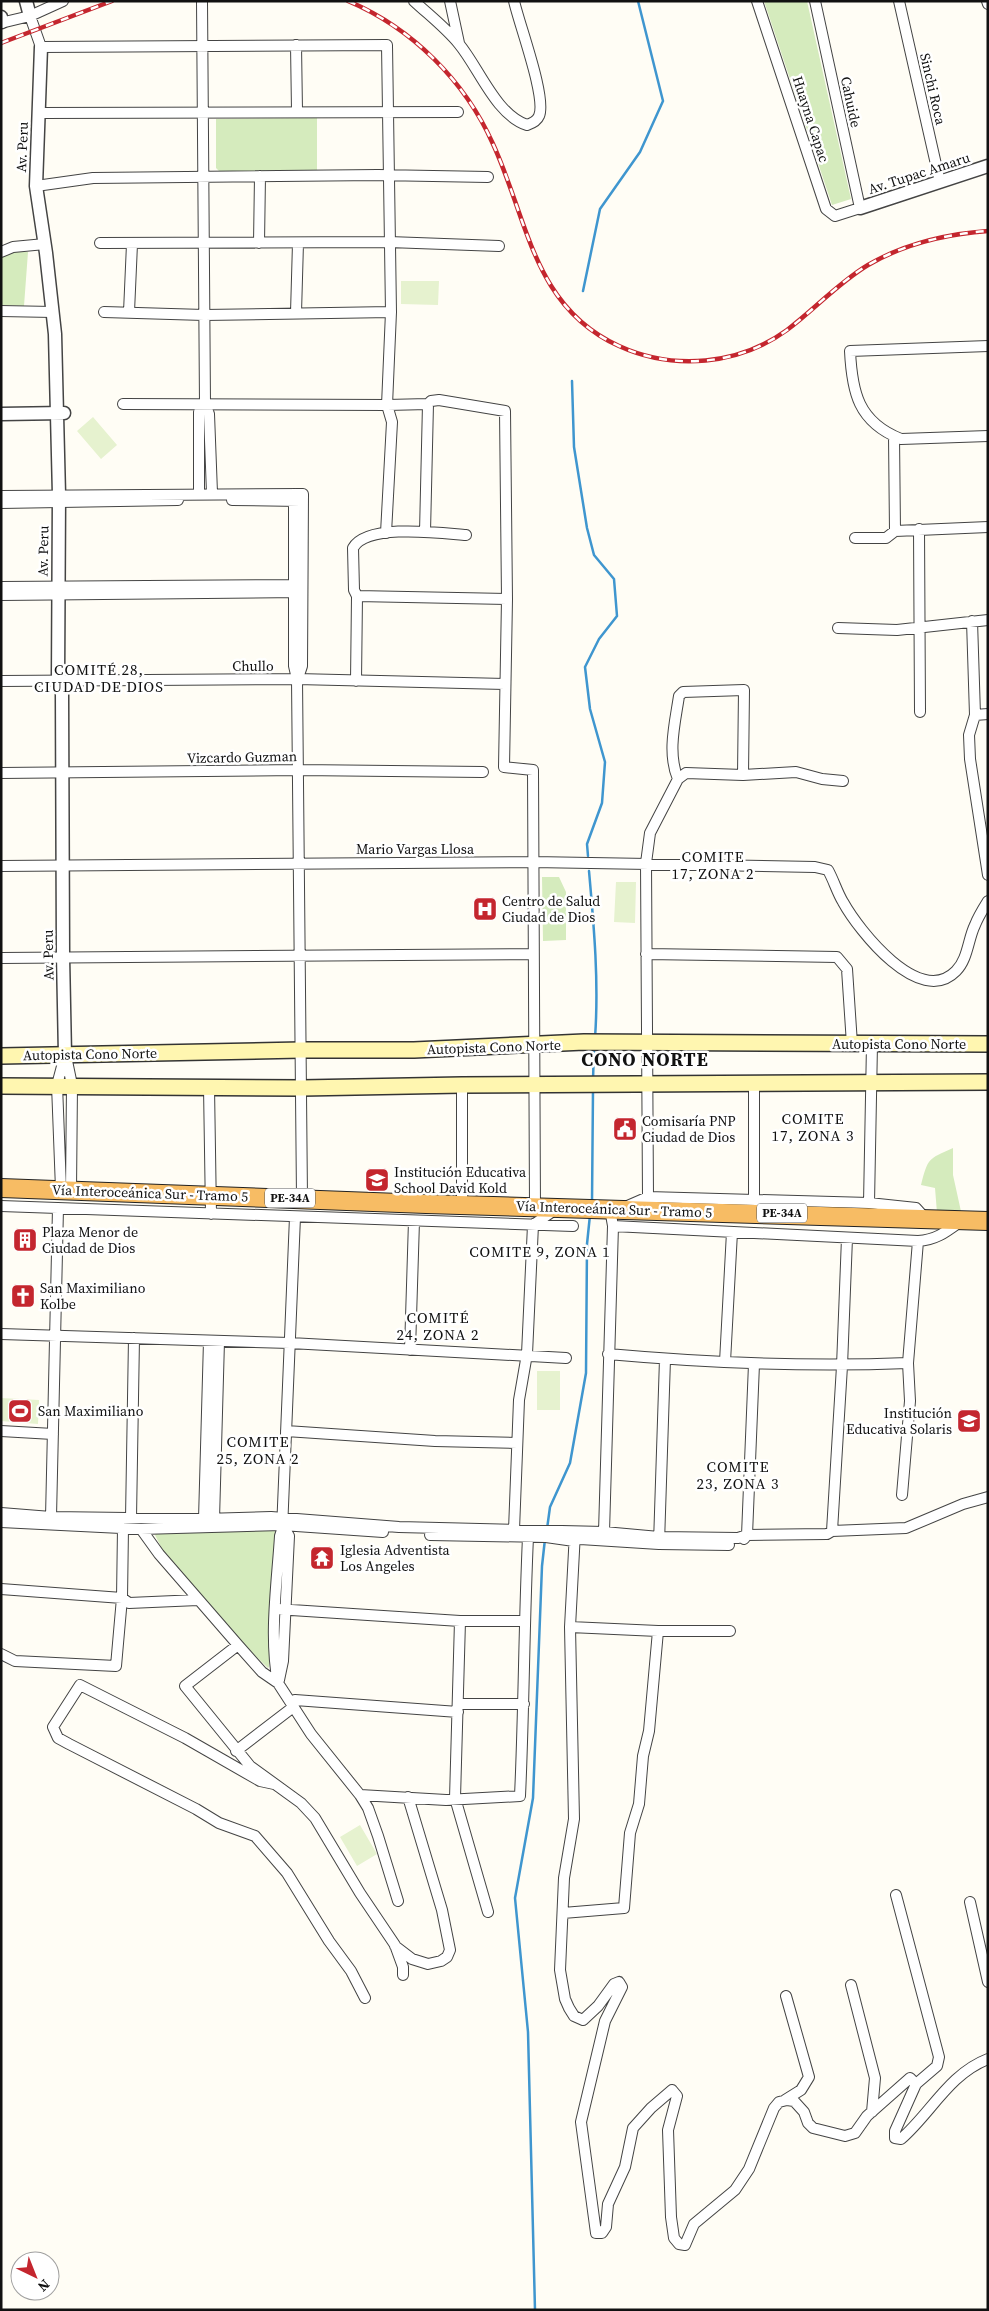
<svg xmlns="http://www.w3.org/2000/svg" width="989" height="2311" font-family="'Source Serif 4',serif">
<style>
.green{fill:#d5ebbd}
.pitch{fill:#e6f2cf}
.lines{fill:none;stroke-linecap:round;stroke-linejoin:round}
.stream{stroke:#3f96cf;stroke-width:2.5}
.minor-casing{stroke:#444;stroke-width:12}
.tertiary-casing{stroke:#444;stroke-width:15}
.secondary-casing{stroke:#333;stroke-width:18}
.trunk-casing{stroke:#222;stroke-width:20}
.minor{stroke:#fff;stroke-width:10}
.tertiary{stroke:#fff;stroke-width:12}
.secondary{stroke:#fff6b0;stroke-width:15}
.trunk{stroke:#f7bc64;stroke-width:18}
.rail-casing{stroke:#c4262e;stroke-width:4.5}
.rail{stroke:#fff;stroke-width:2.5;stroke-dasharray:8;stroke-linecap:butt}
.labels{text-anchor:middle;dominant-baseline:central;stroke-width:5;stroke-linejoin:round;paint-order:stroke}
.shield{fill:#fff;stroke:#585858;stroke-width:1}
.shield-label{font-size:12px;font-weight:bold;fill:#111}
.street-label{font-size:14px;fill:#111;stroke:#fff}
.poi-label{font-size:14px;fill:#111;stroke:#fff;text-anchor:start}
.neighbourhood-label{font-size:15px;letter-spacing:1px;fill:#111;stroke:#fff}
.district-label{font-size:19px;font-weight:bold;letter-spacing:1px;fill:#111;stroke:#fff}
</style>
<rect width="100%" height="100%" fill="#fffdf5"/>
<path class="green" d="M 764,1 L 807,1 L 851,199 L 832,205 Z
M 317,118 L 317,170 L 220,172 L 216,168 L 216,119 Z
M 14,252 L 28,252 L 24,306 L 1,305 L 1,258 Z
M 542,877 L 559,877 L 566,892 L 566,940 L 543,941 Z
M 953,1148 L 953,1175 L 962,1216 L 937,1213 L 935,1188 L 921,1185 C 928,1158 928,1159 953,1148 Z
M 275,1530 L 269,1667 L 268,1668 L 241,1642 L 163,1551 L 155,1535 L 156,1534 Z"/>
<path class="pitch" d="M 401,281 L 439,281 L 438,305 L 401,304 Z
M 93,417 L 117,445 L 101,459 L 77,431 Z
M 616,882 L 636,882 L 635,923 L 614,922 Z
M 537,1371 L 560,1371 L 560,1410 L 537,1410 Z
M 1,1398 L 39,1400 L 38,1424 L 1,1421 Z
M 360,1825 L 377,1854 L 357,1866 L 340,1837 Z"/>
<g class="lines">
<path class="stream" d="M 583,291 L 600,209 L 640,152 L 663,101 L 638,1
M 572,381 L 574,447 L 587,528 L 594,555 L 614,579 L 617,616 L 599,639 L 585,667 L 590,709 L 605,762 L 602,803 L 587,844 L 588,856
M 589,871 C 594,927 599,982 595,1038
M 593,1080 L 594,1048
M 592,1202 L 593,1090
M 547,1529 L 550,1507 L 570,1463 L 586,1373 L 587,1244 L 590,1215
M 535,2310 L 528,2032 L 515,1898 L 533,1798 L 542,1566 L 545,1539"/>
<defs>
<path id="minor" d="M 202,1 L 205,404 L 209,414 L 212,493
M 414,1 C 429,15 446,28 459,44 C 479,68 496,115 527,125 C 533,123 537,121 539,116 C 547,98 519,24 514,1
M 450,1 L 459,43
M 757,1 L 826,209 L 835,216 L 860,208 L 815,1
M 899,1 L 940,182
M 987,1 L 988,4
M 30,16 L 41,47 L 387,45 L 391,312 L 387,405 L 392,422 L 386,533
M 1,23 L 30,16 L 63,1
M 296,45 L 297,111
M 39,113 L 458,112
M 36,186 L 93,178 L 378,175 L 488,177
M 100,243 L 389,242 L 499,246
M 259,243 L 260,176
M 1,252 L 13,247 L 45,244
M 1,311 L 53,312
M 104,312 L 204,315 L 391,312
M 129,312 L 132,244
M 296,313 L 298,243
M 988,346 L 850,351 C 852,392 858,422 901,439 L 988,436
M 123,404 L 387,405 L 428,404 L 431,401 L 439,400 L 505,411 L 507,599 L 504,767 L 533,770 L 535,1207
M 894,436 L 895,531
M 199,493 L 199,412 L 205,404
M 294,494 L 294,666 L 297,679 L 302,1198
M 1,496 L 303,494 L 302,666 L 298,678
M 232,500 L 300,501
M 1,503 L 178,500
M 919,529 L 920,712
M 425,532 L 428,404
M 855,538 L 886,538 L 895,531 L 988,527
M 1,587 L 295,585
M 1,595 L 300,592
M 357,596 L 507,599
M 972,621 L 975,715 L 969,735 L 970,759 L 988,875
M 838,628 L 897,630 L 988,620
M 1,681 L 297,679 L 505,684
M 356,681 L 357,596 L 354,590 L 353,548 C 367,523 441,533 466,535
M 975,715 L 988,714
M 1,773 L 299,770 L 483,772
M 678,779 C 667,753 675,723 679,696 L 683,692 L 744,690 L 743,775
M 1,866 L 533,862 L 815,867 L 828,870 C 834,881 837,892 843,902 C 859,931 920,1008 956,971 C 968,959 968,939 975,925 C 978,917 983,909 988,901
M 646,954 L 837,957 L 847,969 L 852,1044
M 1,958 L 533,954
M 66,1056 L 72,1085 L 71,1190
M 209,1087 L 211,1214
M 61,1189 L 57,1085 L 65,1055
M 648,1197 L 646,863 L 650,833 L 678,779 L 686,773 L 743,775 L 796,772 L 822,779 L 843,781
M 754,1200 L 754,1083
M 869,1203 L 872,1044
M 462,1205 L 462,1085
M 1,1206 L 573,1226
M 625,1207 L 648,1197 L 869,1203 L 916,1208 L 925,1218
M 613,1226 L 918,1241 C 936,1240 946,1232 961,1221
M 1,1334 L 290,1343 L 566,1358
M 410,1350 L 414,1221
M 608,1354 C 708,1363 808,1367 908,1363
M 725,1362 L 732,1232
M 1,1431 L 53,1434
M 286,1431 L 435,1441 L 517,1443
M 902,1495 L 910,1401 L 908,1363 L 918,1241
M 1,1513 L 51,1517 L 204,1519 L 271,1517 L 399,1527 L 604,1532 L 659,1537 L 738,1538 L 747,1535 L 827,1534 L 832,1531 L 906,1528 L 963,1504 L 988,1497
M 51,1517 L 58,1208
M 131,1518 L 134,1338
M 204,1519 L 209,1341
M 214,1519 L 219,1341
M 1,1522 L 141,1529 L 282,1525 L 383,1532
M 141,1529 L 159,1554 L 238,1645 L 262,1672 L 278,1683 L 311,1734 L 360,1795 L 368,1808 L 378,1836 L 398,1901
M 514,1530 L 519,1400 L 527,1354 L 533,1225 L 556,1209
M 832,1531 L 842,1366 L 847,1238
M 575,1532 L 570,1627 L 574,1819 L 564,1878 L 560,1970 L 565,1999 L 569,2008 L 574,2016 L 583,2020 L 598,2006 L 614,1984 L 619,1982 L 622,1987 L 605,2021 L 581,2122 L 596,2233 L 602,2233 L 606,2227 L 608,2204 L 625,2167 L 633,2128 L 651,2108 L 672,2090 L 677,2096 L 668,2130 L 671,2217 L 674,2238 L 679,2244 L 685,2245 L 694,2224 L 735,2190 L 749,2169 L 774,2108 L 779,2102 L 787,2100 L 794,2101 L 804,2112 L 808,2123 L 813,2128 L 845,2136 L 855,2133 L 867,2116 L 910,2078 L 916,2084 L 895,2131 L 895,2138 L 901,2139 C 931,2113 949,2074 988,2059
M 604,1532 L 613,1226 L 610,1209
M 430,1535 L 546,1537 L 574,1541 L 580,1539 L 659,1544 L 729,1545
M 744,1539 L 747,1535 L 754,1364
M 659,1543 L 665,1359
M 1,1589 L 122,1598 L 129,1603 L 198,1600
M 276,1609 L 460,1621 L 524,1621
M 460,1621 L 455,1798 L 488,1912
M 570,1627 L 658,1631 L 730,1631
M 238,1645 L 185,1686 L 250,1766 L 301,1803 L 315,1818 L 360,1893 L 395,1945 L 403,1967 L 403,1975
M 1,1654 L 15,1661 L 116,1666 L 122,1598 L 123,1528
M 279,1680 L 283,1661 L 289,1536 L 282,1525
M 278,1683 C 269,1636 277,1584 280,1536 L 282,1530 L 295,1217
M 458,1704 L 524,1704
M 236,1751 L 292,1708 L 295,1700 L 458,1712
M 274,1784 L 260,1781 L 185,1738 L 80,1685 L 53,1727 L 58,1738 L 69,1744 L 196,1809 L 219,1823 L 255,1836 L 287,1873 L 329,1941 L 351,1971 L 365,1998
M 360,1795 L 446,1800 L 520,1796 C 524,1710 524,1623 528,1537
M 896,1895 L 939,2057 L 937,2066 L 916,2084
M 970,1902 L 988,1982
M 563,1913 L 624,1908 L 630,1833 L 639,1804 L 643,1756 L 649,1731 L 658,1631
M 395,1946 L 412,1959 L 428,1964 L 441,1961 L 447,1957 L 450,1950 L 442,1910 L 408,1797
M 851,1985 L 875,2078 L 872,2112
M 785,2100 L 801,2090 L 809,2077 L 786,1996"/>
<path id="tertiary" d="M 26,1 L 30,16
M 1,17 L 2,22
M 41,47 L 36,186 L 46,253 L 55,334 L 59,495 L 58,681 L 62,692 L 63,956 L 65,1055
M 860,208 L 988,166
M 1,414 L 64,413"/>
<path id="secondary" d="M 1,1056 L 301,1050 L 414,1050 L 584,1042 L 988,1044
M 1,1086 L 302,1088 L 462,1085 L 988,1082"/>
<path id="trunk" d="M 1,1188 L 426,1204 L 988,1221"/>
</defs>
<use href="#minor" class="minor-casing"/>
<use href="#tertiary" class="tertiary-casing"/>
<use href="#secondary" class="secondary-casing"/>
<use href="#trunk" class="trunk-casing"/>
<use href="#minor" class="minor"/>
<use href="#tertiary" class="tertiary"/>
<use href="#secondary" class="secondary"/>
<use href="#trunk" class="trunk"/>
<defs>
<path id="rail" d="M 348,1 C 412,28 465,81 493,144 C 528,220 533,307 619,346 C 674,371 739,365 787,330 C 815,309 838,283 868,265 C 904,244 946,234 988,231
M 1,43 L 112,1"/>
</defs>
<use href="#rail" class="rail-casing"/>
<use href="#rail" class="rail"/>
</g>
<defs>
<symbol id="hospital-square" viewBox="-11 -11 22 22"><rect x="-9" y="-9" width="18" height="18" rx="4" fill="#c4262e" stroke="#fff"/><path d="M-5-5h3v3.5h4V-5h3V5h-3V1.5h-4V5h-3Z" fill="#fff"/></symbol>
<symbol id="civic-square" viewBox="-11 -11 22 22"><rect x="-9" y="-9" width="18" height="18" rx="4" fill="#c4262e" stroke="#fff"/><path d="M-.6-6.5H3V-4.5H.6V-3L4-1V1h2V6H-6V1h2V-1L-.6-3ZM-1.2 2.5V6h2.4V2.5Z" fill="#fff"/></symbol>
<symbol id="school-square" viewBox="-11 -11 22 22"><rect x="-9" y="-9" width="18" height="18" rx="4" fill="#c4262e" stroke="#fff"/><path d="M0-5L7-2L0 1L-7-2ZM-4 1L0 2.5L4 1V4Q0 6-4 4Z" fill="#fff"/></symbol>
<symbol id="building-square" viewBox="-11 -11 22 22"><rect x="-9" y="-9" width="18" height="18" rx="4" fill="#c4262e" stroke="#fff"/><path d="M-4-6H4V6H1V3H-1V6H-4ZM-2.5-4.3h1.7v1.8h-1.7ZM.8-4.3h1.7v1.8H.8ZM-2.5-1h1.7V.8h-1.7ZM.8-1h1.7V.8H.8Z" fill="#fff"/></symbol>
<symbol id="church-square" viewBox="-11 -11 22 22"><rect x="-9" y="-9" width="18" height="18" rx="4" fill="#c4262e" stroke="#fff"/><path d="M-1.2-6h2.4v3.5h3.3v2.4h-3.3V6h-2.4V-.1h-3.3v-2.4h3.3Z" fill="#fff"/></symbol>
<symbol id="stadium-square" viewBox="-11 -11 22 22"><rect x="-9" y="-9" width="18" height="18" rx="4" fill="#c4262e" stroke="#fff"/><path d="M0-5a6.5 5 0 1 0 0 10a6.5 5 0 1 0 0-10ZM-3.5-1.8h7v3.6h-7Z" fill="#fff"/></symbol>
<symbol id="temple-square" viewBox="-11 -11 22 22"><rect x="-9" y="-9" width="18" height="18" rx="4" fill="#c4262e" stroke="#fff"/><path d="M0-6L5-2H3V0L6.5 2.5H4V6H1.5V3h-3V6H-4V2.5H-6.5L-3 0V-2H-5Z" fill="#fff"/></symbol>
</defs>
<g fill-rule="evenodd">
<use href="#hospital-square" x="471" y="895" width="28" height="28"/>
<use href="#civic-square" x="611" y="1115" width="28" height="28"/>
<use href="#school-square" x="363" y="1166" width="28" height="28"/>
<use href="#building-square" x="11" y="1226" width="28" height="28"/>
<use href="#church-square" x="9" y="1282" width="28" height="28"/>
<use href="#stadium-square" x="6" y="1397" width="28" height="28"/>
<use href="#school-square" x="955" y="1407" width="28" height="28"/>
<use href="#temple-square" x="308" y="1544" width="28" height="28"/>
</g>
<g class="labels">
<g class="shield">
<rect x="265" y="1188.5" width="50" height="19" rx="4"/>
<rect x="757" y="1203.5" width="50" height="19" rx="4"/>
</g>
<g class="shield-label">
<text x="290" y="1198">PE-34A</text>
<text x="782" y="1213">PE-34A</text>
</g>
<g class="street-label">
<text transform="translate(933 89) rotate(77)">Sinchi Roca</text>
<text transform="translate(851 102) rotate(78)">Cahuide</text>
<text transform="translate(811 119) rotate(72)">Huayna Capac</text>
<text transform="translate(22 147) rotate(-88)">Av. Peru</text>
<text transform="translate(919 173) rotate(-18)">Av. Tupac Amaru</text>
<text transform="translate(43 551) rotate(-89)">Av. Peru</text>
<text x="253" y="666">Chullo</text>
<text transform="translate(242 757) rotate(-1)">Vizcardo Guzman</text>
<text x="415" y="849">Mario Vargas Llosa</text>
<text transform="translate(48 955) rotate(-91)">Av. Peru</text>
<text x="899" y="1044">Autopista Cono Norte</text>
<text transform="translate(494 1047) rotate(-2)">Autopista Cono Norte</text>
<text transform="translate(90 1054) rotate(-1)">Autopista Cono Norte</text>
<text transform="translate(150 1193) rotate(2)">Vía Interoceánica Sur - Tramo 5</text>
<text transform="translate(614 1209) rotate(2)">Vía Interoceánica Sur - Tramo 5</text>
</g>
<g class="poi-label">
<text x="502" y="901">Centro de Salud<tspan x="502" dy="16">Ciudad de Dios</tspan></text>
<text x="642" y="1121">Comisaría PNP<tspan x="642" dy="16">Ciudad de Dios</tspan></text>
<text x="394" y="1172">Institución Educativa<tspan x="394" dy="16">School David Kold</tspan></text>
<text x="42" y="1232">Plaza Menor de<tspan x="42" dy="16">Ciudad de Dios</tspan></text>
<text x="40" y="1288">San Maximiliano<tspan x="40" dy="16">Kolbe</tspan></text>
<text x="38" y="1411">San Maximiliano</text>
<text x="952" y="1413" text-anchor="end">Institución<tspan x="952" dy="16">Educativa Solaris</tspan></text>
<text x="340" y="1550">Iglesia Adventista<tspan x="340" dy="16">Los Angeles</tspan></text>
</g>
<g class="neighbourhood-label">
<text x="99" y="669">COMITÉ 28,<tspan x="99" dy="17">CIUDAD DE DIOS</tspan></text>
<text x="713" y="856">COMITE<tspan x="713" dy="17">17, ZONA 2</tspan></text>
<text x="813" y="1118">COMITE<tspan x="813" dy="17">17, ZONA 3</tspan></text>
<text x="540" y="1251">COMITE 9, ZONA 1</text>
<text x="438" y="1317">COMITÉ<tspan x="438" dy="17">24, ZONA 2</tspan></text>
<text x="258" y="1441">COMITE<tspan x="258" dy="17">25, ZONA 2</tspan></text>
<text x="738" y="1466">COMITE<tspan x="738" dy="17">23, ZONA 3</tspan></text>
</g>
<g class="district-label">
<text x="645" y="1059">CONO NORTE</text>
</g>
</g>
<rect width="989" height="2311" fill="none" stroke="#111111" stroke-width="5"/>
<g transform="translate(35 2276) rotate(137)"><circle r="24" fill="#ffffff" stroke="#a0a0a0"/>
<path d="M0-4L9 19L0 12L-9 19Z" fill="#c4262e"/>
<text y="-8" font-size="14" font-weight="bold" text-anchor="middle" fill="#111111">N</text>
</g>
</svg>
